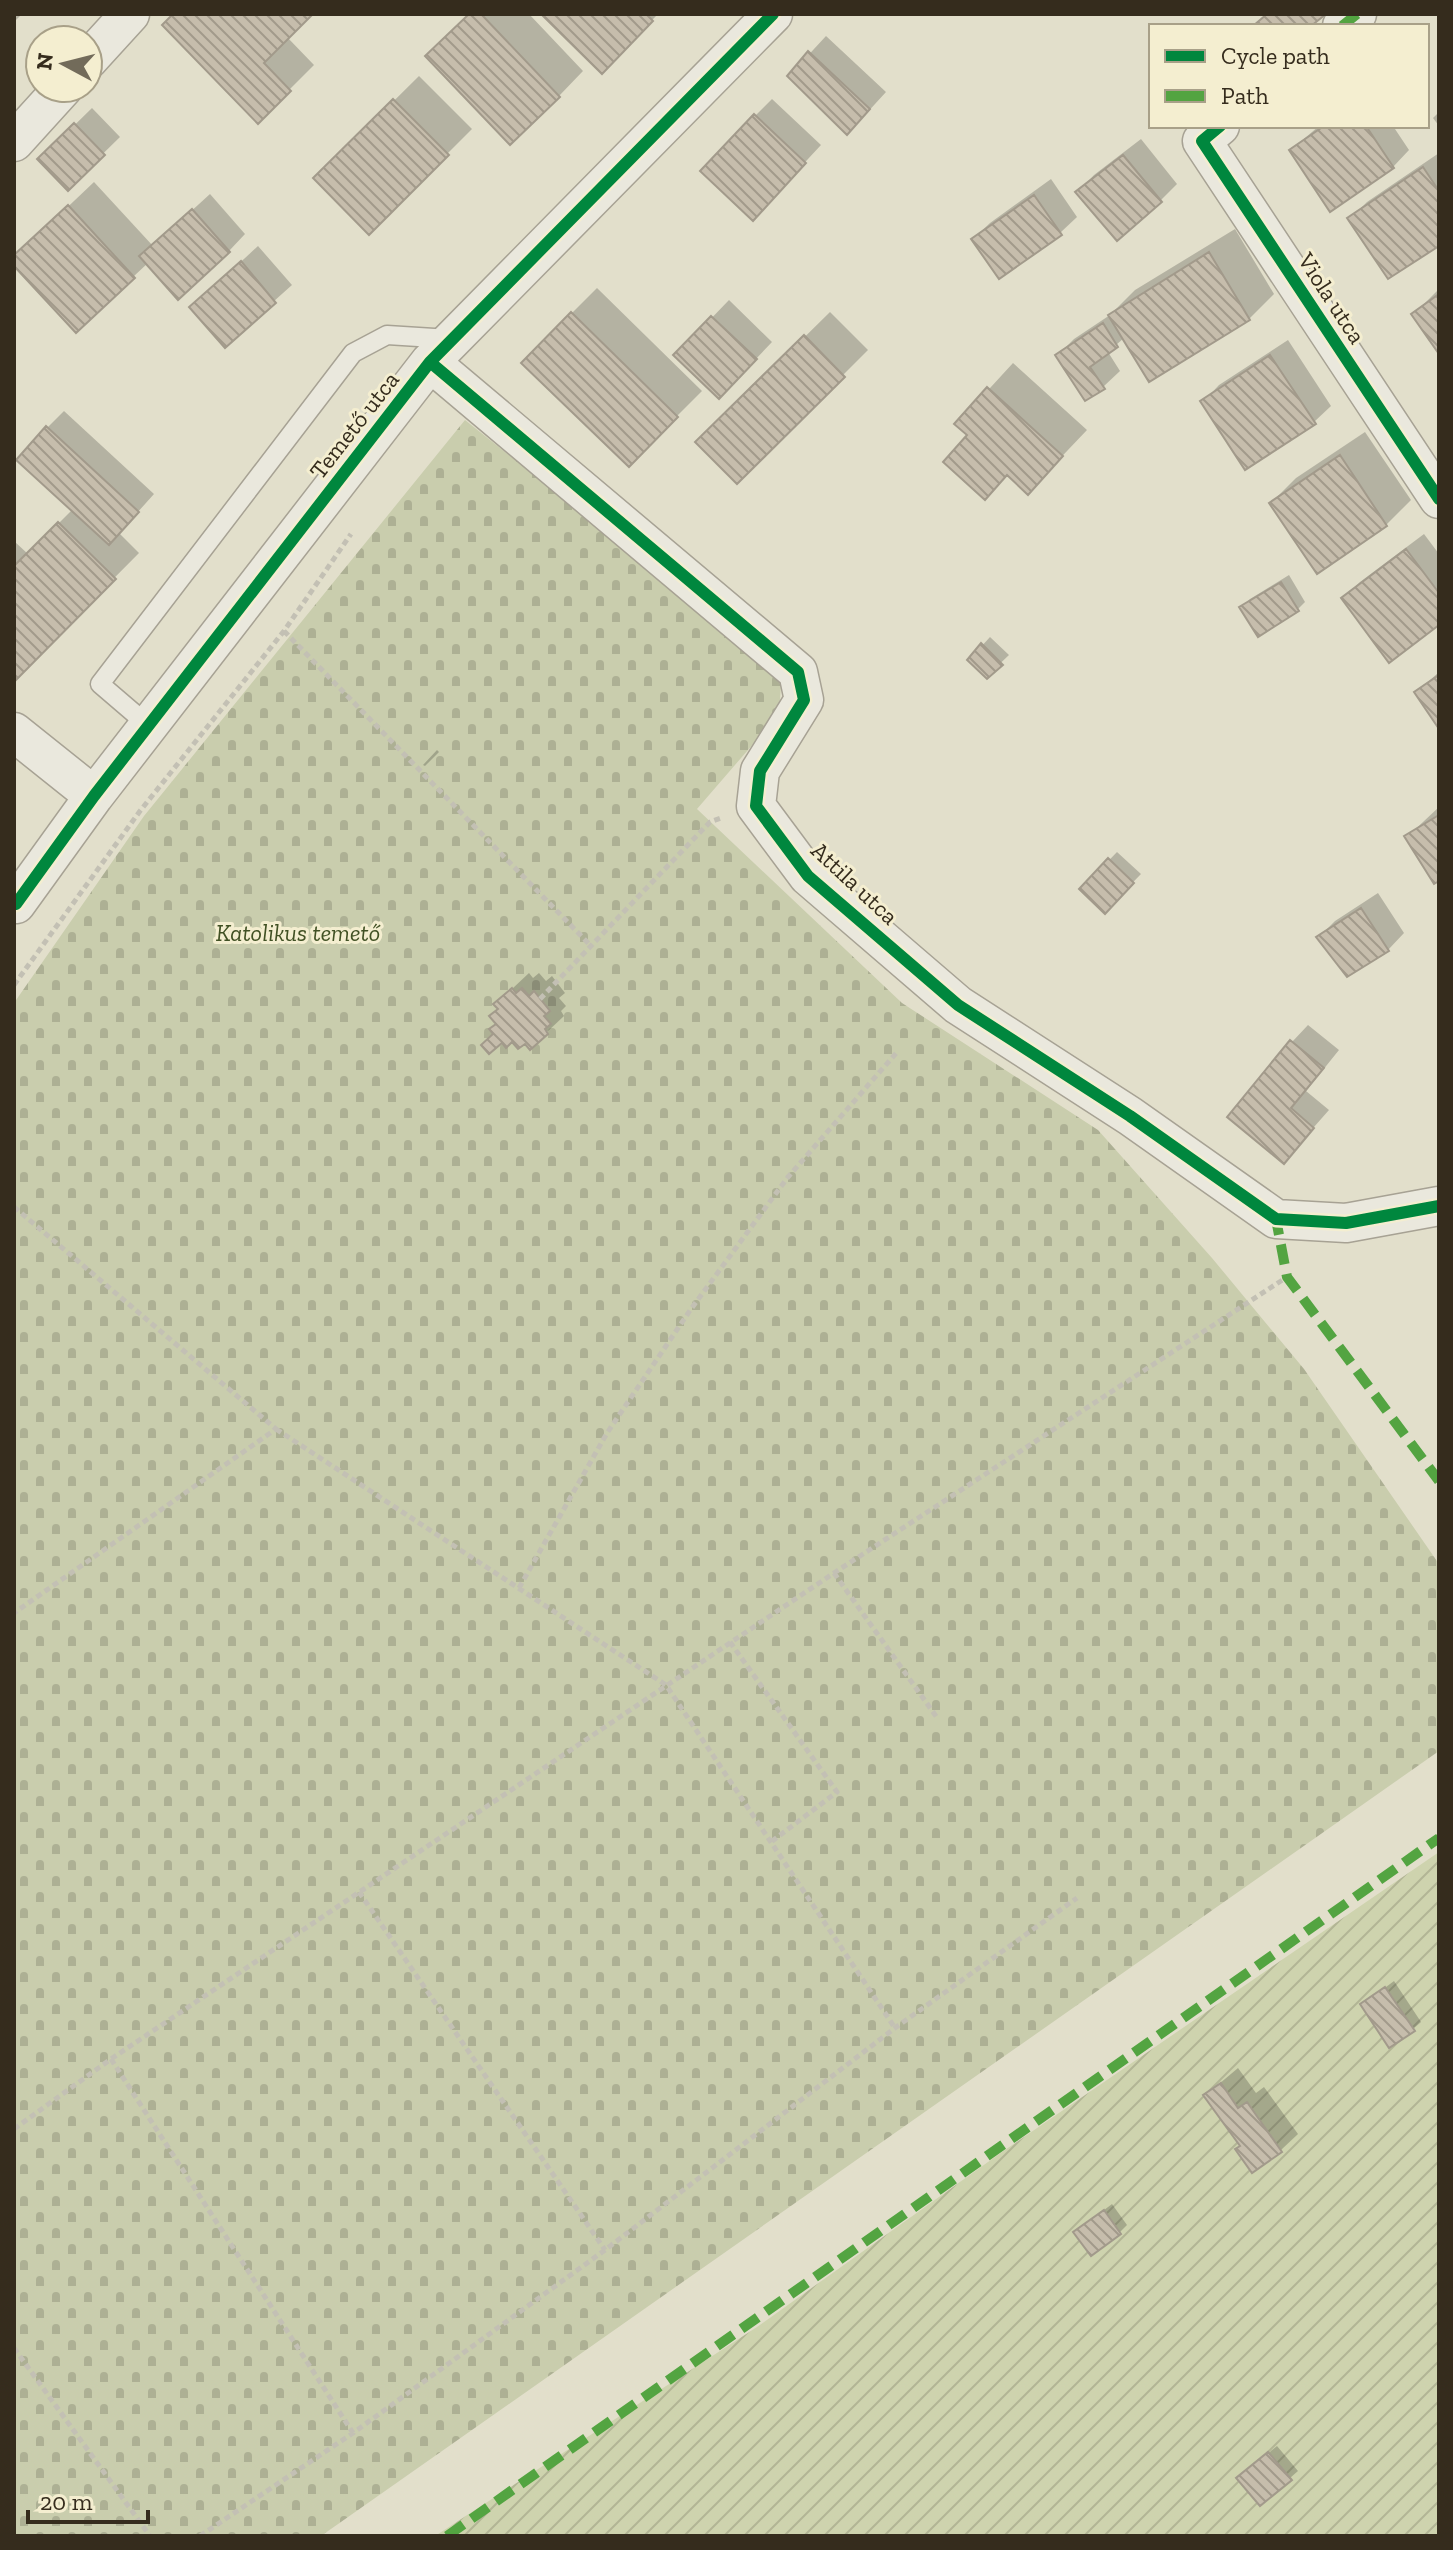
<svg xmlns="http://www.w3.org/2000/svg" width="1453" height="2550" font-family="'Zilla Slab',serif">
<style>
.cemetery{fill:url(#cemetery-stones)}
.garden{fill:url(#garden-furrows)}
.shadow{fill:#0003}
.building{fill:url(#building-back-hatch);stroke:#a29a8b;stroke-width:2}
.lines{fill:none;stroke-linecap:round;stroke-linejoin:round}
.lane-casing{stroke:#a7a294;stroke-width:21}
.street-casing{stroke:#a7a294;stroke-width:41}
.path{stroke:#c3c0b4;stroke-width:5;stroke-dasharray:6 4;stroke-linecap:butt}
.lane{stroke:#eae8dd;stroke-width:18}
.street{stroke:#eae8dd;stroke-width:38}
.quiet{stroke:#53a441;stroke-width:10;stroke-dasharray:20 10;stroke-linecap:butt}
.cycleway-casing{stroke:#f4eed0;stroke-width:17}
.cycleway{stroke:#00873e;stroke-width:12}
.labels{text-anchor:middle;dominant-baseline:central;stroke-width:6;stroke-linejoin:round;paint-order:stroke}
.street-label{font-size:24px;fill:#352c1d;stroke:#f4eed0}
.park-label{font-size:24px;font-style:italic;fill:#415124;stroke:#f4eed0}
</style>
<defs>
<pattern id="cemetery-stones" width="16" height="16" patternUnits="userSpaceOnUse" patternTransform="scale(2)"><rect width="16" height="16" fill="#c9cdad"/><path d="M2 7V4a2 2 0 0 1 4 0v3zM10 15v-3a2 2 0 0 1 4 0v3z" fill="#adb094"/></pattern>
<pattern id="garden-furrows" width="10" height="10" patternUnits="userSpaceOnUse" patternTransform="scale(2)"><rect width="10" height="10" fill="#ced3ae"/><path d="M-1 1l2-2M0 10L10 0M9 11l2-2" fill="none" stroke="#b2b595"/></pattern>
<pattern id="building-back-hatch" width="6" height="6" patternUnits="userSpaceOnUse" patternTransform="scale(2)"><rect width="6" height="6" fill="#c6bdac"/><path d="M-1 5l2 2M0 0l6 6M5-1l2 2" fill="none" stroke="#a29a8b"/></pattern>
</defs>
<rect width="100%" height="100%" fill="#e2dfcb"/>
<path class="cemetery" d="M 465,420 L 757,653 L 781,685 L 779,714 L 697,809 L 902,1003 L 1098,1130 L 1212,1258 L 1304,1369 L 1439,1564 L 1439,1751 L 321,2536 L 14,2536 L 14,1003 L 144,816 Z"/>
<path class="garden" d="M 1439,1852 L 1439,2536 L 435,2536 L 757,2327 L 1002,2152 Z"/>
<path class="shadow" d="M 14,14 L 22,14 L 14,22 Z
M 175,14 L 311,14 L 287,37 L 314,65 L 258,121 Z
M 470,14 L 529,14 L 583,71 L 559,96 Z
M 544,14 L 658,14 L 602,71 Z
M 826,36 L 886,92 L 864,116 L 789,76 Z
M 419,76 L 472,129 L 369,232 L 316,178 Z
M 772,99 L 821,145 L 769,201 L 755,116 Z
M 92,108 L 120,137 L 68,188 L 40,159 Z
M 1439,112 L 1439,126 L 1433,118 Z
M 1319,126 L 1393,126 L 1409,150 L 1393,167 L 1291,150 Z
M 1141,139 L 1177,184 L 1160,201 L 1078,192 L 1094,175 Z
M 1439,153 L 1439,243 L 1350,219 L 1367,202 Z
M 1051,179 L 1077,217 L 1060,233 L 973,239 L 990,223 Z
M 94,182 L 153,246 L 210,194 L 245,234 L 229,251 L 148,263 L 76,330 L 14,263 L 14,258 Z
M 1235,229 L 1274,294 L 1249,319 L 1124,338 L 1108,352 L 1120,371 L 1103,387 L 1058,355 L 1074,339 L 1110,315 L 1135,290 Z
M 258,246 L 292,285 L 225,345 L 192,307 Z
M 597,288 L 702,391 L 629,464 L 572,313 Z
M 1439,289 L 1439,351 L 1414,314 Z
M 729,300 L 772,342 L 736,380 L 676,355 Z
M 830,312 L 868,350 L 737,481 L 698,442 Z
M 1288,340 L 1331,406 L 1314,422 L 1203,402 L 1219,385 Z
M 1013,363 L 1087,430 L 1028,492 L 1008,474 L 985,497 L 969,435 L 957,424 Z
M 64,411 L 154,494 L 119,533 L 139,553 L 14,679 L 14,541 L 28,554 L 73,509 L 47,428 Z
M 1365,432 L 1411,500 L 1386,525 L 1317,571 L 1271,503 L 1296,478 Z
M 1424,534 L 1439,554 L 1439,623 L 1344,598 L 1360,582 Z
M 1289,575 L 1305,602 L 1297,610 L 1242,607 L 1250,599 Z
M 990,637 L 1009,655 L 987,676 L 969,660 Z
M 1439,672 L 1439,725 L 1417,692 Z
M 437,750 L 439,752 L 425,766 L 423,765 Z
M 1439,807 L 1439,878 L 1407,837 Z
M 1117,852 L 1141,874 L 1105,911 L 1081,889 Z
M 1378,893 L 1404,933 L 1388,950 L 1319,937 L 1335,921 Z
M 529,973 L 533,978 L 539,973 L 546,981 L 552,976 L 565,993 L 559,998 L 566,1006 L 561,1011 L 564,1016 L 547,1032 L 525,1042 L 502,1040 L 495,1034 L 499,1008 L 496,1004 Z
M 1308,1025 L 1339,1050 L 1306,1091 L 1329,1110 L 1284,1161 L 1292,1042 Z
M 1394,1981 L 1421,2022 L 1413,2029 L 1362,2005 Z
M 1238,2068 L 1256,2093 L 1264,2087 L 1298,2134 L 1281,2150 L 1253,2171 L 1242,2146 L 1206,2095 Z
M 1112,2204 L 1127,2225 L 1119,2233 L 1075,2232 Z
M 1277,2446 L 1298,2471 L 1290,2478 L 1247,2471 Z"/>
<path class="building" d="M 173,14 L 313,14 L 264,63 L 291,91 L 258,124 L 162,25 Z
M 469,14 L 481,14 L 560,97 L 510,145 L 425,56 Z
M 541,14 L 646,14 L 653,21 L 602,74 Z
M 1267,14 L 1326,14 L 1311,26 L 1253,26 Z
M 808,51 L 870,109 L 847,135 L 787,76 Z
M 393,99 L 449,155 L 369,235 L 313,178 Z
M 754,114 L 806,163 L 753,221 L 700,171 Z
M 74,123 L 105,155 L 68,191 L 37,159 Z
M 1324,126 L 1366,126 L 1394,168 L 1330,212 L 1289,150 Z
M 1123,155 L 1162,202 L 1117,241 L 1075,192 Z
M 1423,167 L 1439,191 L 1439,246 L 1388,279 L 1347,218 Z
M 1034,195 L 1062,235 L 999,279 L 971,239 Z
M 68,205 L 135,278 L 76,333 L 14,266 L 14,255 Z
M 192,209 L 230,252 L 178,300 L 139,256 Z
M 1209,252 L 1250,320 L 1149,382 L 1108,315 Z
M 241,261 L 276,303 L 225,348 L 189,307 Z
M 1439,294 L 1439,354 L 1411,314 Z
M 571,312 L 678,417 L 629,467 L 521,363 Z
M 711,316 L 757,359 L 719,399 L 673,355 Z
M 1103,323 L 1118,347 L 1090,367 L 1105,389 L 1085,401 L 1055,355 Z
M 804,335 L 845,377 L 737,484 L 695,442 Z
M 1270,355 L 1316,424 L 1245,470 L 1200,401 Z
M 987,387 L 1063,456 L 1028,495 L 1007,475 L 985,500 L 943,462 L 967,435 L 954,424 Z
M 46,426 L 139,512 L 109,545 L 16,460 Z
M 1340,455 L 1387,526 L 1317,574 L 1269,503 Z
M 58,522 L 116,579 L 14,682 L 14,566 Z
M 1406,549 L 1439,593 L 1439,625 L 1389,663 L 1341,598 Z
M 1281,582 L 1299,611 L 1258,637 L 1239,607 Z
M 981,643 L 1003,665 L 987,679 L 967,660 Z
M 1439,675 L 1439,729 L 1414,692 Z
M 1439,815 L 1439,881 L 1434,884 L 1404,836 Z
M 1108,858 L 1134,883 L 1105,914 L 1079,889 Z
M 1361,908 L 1389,951 L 1347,977 L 1316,937 Z
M 512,988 L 516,993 L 522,988 L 529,996 L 534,991 L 550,1011 L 544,1016 L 551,1024 L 545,1029 L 548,1034 L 530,1050 L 525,1044 L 518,1049 L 512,1042 L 506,1048 L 502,1043 L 489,1054 L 481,1045 L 493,1034 L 489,1029 L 496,1024 L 489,1016 L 498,1009 L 493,1004 Z
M 1290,1040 L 1324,1068 L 1291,1108 L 1314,1128 L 1284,1164 L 1227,1117 Z
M 1385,1987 L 1415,2031 L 1389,2048 L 1360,2004 Z
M 1221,2083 L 1238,2108 L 1247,2102 L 1282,2152 L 1252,2173 L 1235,2149 L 1240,2146 L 1203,2095 Z
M 1104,2210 L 1121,2234 L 1091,2256 L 1073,2232 Z
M 1268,2452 L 1292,2480 L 1260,2506 L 1236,2478 Z"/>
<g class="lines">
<defs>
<path id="lane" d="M 149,726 L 100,684 L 353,353 L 387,335 L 450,339"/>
<path id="street" d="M 1342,26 L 1357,14
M 88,60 L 130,14
M 1220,126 L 1202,141 L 1439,499
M 14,142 L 63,88
M 430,362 L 798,672 L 804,700 L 760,771 L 756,806 L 808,876 L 958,1005 L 1130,1116 L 1276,1219 L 1346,1223 L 1439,1206
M 14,732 L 94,796
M 16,904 L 94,796 L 430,362 L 773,14"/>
</defs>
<use href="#lane" class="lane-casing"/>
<use href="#street" class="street-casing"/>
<path class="path" d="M 284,631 L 591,946
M 14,985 L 140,811 L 284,631 L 351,534
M 540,999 L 710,822 L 721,818
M 14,1207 L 276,1429 L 14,1613
M 276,1429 L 666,1685 L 895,2028
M 834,1573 L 938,1719
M 519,1588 L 607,1433 L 691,1309 L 788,1177 L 898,1051
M 730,1642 L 837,1792 L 771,1842
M 359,1892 L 605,2250
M 111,2059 L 353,2433
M 14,2129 L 111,2059 L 834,1573 L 1287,1277
M 14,2348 L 150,2536
M 200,2536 L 353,2433 L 605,2250 L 895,2028 L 1077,1898"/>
<use href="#lane" class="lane"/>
<use href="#street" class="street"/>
<path class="quiet" d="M 1342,26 L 1357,14
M 1280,1219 L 1276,1219 L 1287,1277 L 1439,1481
M 447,2536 L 1439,1838"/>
<defs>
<path id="cycleway" d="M 1220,126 L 1202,141 L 1439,499
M 430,362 L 798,672 L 804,700 L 760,771 L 756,806 L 808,876 L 958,1005 L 1130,1116 L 1276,1219 L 1346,1223 L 1439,1206
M 16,904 L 94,796 L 430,362 L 773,14"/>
</defs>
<use href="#cycleway" class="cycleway-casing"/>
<use href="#cycleway" class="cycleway"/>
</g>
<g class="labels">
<g class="street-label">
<text transform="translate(1332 298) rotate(57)">Viola utca</text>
<text transform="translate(354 425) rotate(-52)">Temető utca</text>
<text transform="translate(855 883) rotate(43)">Attila utca</text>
</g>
<g class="park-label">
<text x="298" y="932">Katolikus temető</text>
</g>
</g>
<rect width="1453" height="2550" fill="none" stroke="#352c1d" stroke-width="32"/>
<rect x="1149" y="24" width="280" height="104" fill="#f4eed0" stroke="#a8a088" stroke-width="2"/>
<rect x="1165" y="50" width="40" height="12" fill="#00873e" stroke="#a8a088" stroke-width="2"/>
<text x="1221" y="64" font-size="24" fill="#352c1d">Cycle path</text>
<rect x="1165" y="90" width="40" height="12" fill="#53a441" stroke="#a8a088" stroke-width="2"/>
<text x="1221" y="104" font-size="24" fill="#352c1d">Path</text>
<g transform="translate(64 64) rotate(277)"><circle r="38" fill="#f4eed0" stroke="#a8a088" stroke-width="2"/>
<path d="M0-6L14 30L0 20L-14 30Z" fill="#726b5a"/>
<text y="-12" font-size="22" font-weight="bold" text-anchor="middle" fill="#352c1d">N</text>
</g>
<path d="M28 2510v12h120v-12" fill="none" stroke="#352c1d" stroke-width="4"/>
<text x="40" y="2510" font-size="24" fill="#352c1d" stroke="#f4eed0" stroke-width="6" paint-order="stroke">20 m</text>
</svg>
